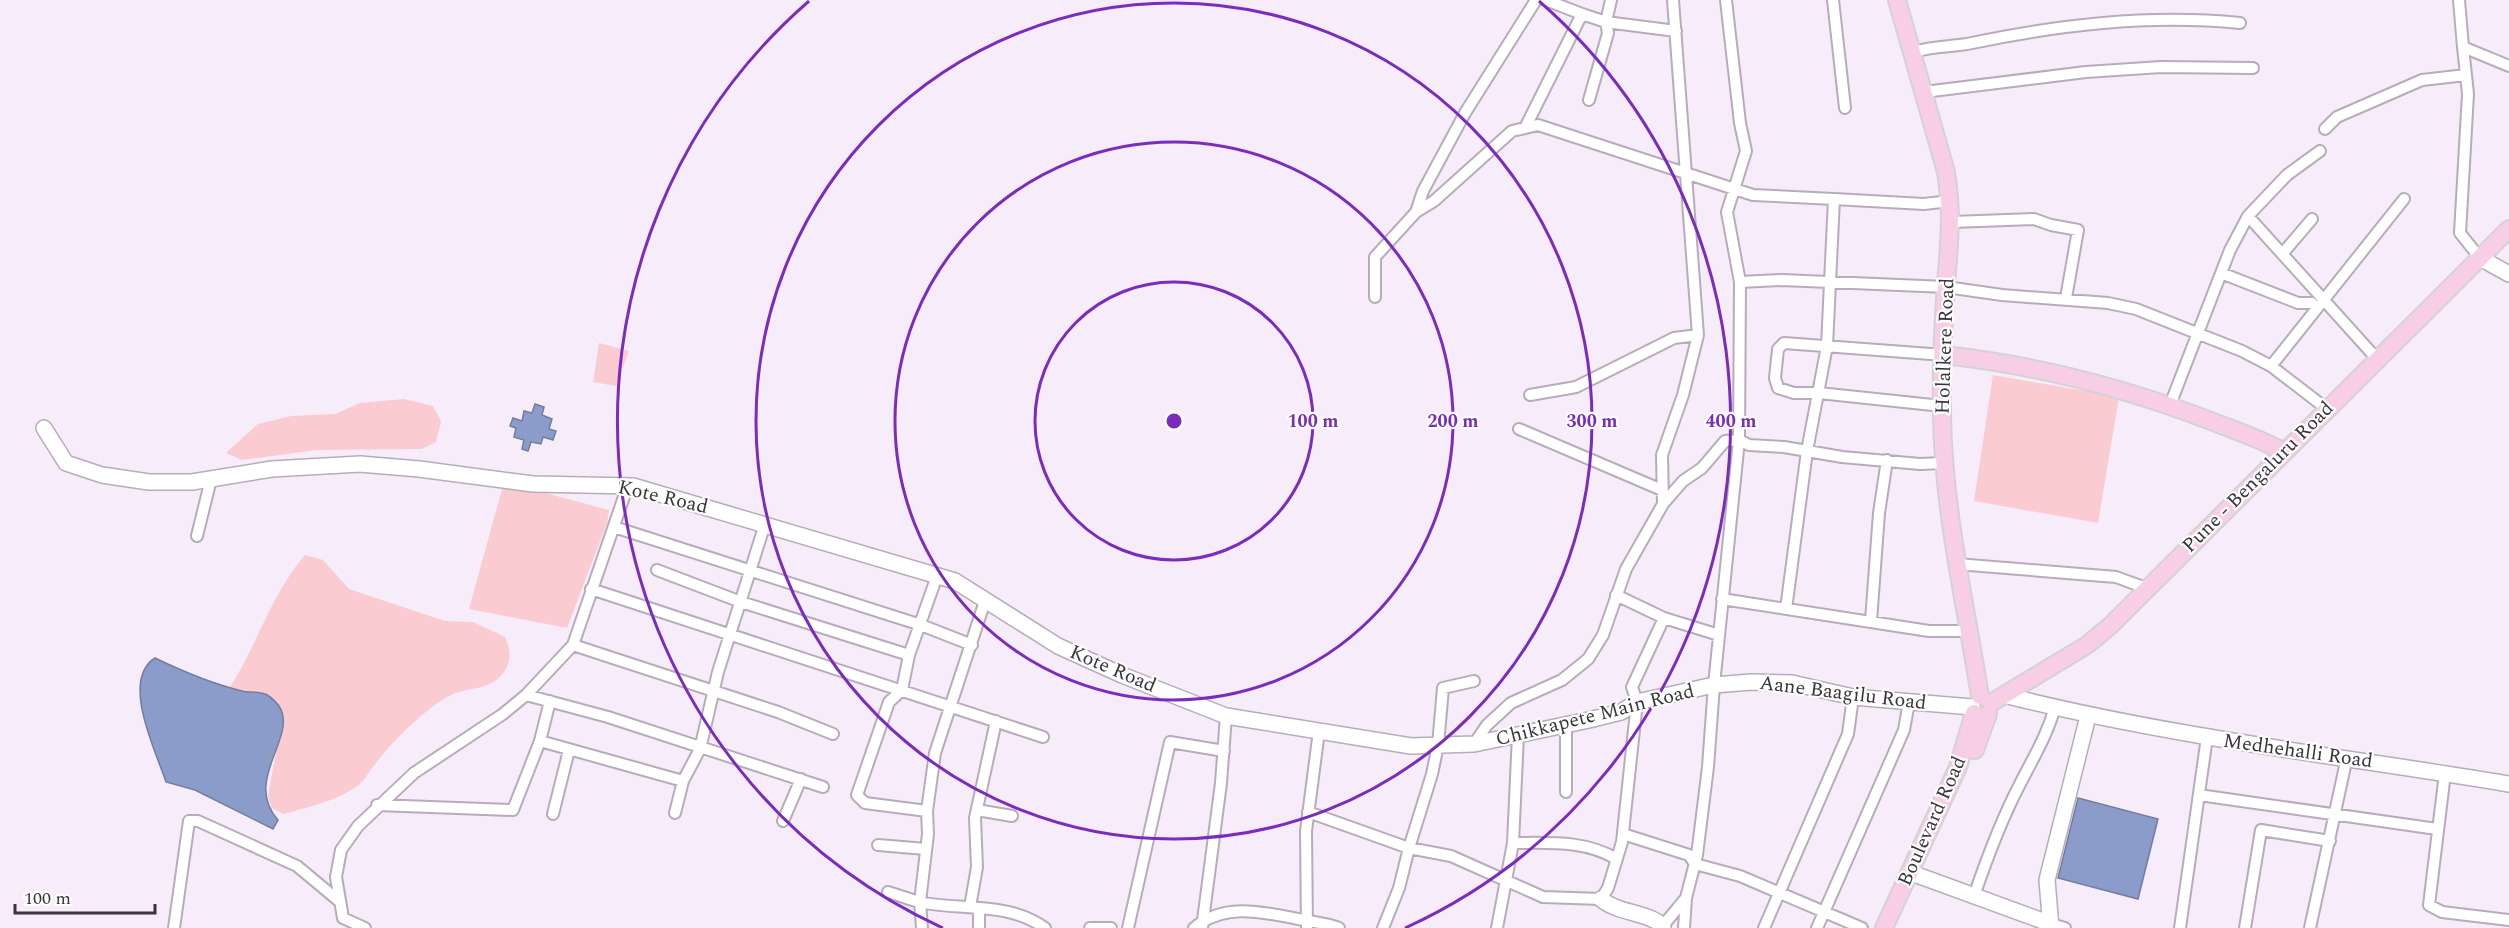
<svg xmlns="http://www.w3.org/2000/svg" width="2509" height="928" font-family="Spectral,serif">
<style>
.green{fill:#facbd1}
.water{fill:#8c9cca;stroke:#737d9f;stroke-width:1.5}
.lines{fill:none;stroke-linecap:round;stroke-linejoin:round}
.street-casing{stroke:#b7adba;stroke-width:14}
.secondary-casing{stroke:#b7adba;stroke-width:18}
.primary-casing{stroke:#d3d3d4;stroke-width:20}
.street{stroke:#fff;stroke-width:10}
.secondary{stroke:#fff;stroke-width:15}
.primary{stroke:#f8cee6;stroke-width:16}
.ring{fill:none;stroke:#7b2cbf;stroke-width:3}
.labels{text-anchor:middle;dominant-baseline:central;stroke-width:4.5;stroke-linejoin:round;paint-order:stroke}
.street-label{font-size:20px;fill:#39353a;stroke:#fdfdfd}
.centre{fill:#7b2cbf;stroke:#fdfdfd;stroke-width:3}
.ring-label{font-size:18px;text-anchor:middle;font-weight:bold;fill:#7b2cbf;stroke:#fdfdfd;stroke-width:4.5;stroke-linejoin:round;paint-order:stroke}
</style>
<rect width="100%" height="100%" fill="#f7ecf9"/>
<path class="green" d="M 599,343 L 629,351 L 616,386 L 593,382 Z
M 1993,375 L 2119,397 L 2098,523 L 1974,501 Z
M 404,399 L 433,406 L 441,421 L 436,442 L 422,449 L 316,450 L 242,460 L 226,453 L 258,424 L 291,416 L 335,414 L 360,403 Z
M 504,482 L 609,510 L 607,523 L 567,628 L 469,609 Z
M 305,555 L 323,560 L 349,589 L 445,621 L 473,622 L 505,637 C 510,648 512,661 504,672 C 489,692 469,686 451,695 C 427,707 396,738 379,759 C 372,767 365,781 356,787 C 334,802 308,807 283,814 L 272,808 L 268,796 L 282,719 C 275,688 254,696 230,687 C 258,644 271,594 305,555 Z"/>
<path class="water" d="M 535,404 L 544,407 L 542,415 L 552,419 L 549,429 L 556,431 L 553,440 L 543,437 L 541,444 L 531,442 L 528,451 L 522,449 L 524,440 L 514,437 L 516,428 L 510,426 L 513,418 L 522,421 L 524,411 L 532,413 Z
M 155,658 C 182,671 213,684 242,691 C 249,693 258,691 265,694 C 269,695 276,702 279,706 C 299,737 242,779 278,820 L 273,829 L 195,790 L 166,782 C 156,751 120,680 155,658 Z
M 2078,798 L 2158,819 L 2138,899 L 2058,878 Z"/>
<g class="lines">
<defs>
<path id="street" d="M 1546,0 L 1582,14
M 1611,0 L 1606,22 L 1676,31
M 1726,0 L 1740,123 L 1746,151 L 1727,212 L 1740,282 L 1782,280 L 1946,287 L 2002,295 L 2108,303 L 2136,309 L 2242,351 L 2271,366 L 2327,409
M 1833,0 L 1845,108
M 2459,0 L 2463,47
M 1913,52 C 1933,46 1948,47 1967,44 C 2057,25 2148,14 2240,23
M 1924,92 L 2086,72 L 2161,67 L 2253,68
M 1525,128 L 1582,14 L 1606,22 L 1608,33 L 1589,100
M 2325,129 L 2337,117 L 2422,80 L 2466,75
M 1834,199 L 1924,204 L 1950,201
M 1416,212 L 1434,201 L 1512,131 L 1538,125 L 1753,195 L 1834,199 L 1827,346 L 1807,451 L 1786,609
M 2248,216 L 2377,359
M 1952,222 L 2034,219 L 2051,225 L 2078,230 L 2066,298
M 2283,253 L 2312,219
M 2480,258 L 2460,233 L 2468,94 L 2463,47 L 2509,66
M 2221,273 L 2298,303 L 2312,303
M 1375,297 L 1375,257 L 1416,212 L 1423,191 L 1465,113 L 1536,0
M 2271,366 L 2404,199
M 1530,395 L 1576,387 L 1674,338 L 1698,335
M 2170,405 L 2230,250 L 2248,216 L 2287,175 L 2320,151
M 1942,406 L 1819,393 L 1794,393 L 1778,388 L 1775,378 L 1778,349 L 1784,343 L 1944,355
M 1519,429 L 1662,490
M 1663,504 L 1662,455 L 1683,395 L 1698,335 L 1673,0
M 614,527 L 921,625 L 972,645
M 197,536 L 211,479
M 1957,564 L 2116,577 L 2146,588
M 657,570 L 741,602 L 909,655
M 591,589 L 1043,737
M 1616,595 L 1664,618 L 1719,635
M 1722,599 L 1929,631 L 1970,631
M 1871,621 L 1879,513 L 1887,460
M 573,645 L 778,712 L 833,734
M 526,695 L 608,717 L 823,787
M 540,741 L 683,781
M 1474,744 L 1487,725 L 1511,703 L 1562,680 L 1588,659 L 1603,635 L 1626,569 L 1663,504 L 1683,481 L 1702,468 L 1725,441 L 1739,440 L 1749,445 L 1784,447 L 1842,457 L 1920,464 L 1944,463
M 2445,773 L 2429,905 L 2442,912 L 2509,920
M 1566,792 L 1566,725
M 2199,795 L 2437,829
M 377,805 L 513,810 L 540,741 L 550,701
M 977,810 L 1012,816
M 927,811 L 865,803 L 857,795 L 889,702 L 902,690 L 909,655 L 937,576
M 1308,812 L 1409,848 L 1432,774 L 1438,745 L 1443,688 L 1474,681
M 675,813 L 683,781 L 700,749 L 718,672 L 765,524
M 553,814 L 569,750
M 783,821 L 801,779
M 1623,834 L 1689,855 L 1695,864 L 1740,876 L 1862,928
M 1513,843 C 1551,843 1584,840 1617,859
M 878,845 L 926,849
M 888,892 C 898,895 909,899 919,902 C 962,911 1007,901 1045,928
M 1974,896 C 1987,858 2001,820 2020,784 C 2033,758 2047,736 2055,707
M 970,907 L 977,867 L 975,818 L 996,721
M 2051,924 L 2065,928
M 174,928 L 189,821 L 198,821 L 297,866 L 339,901
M 365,928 L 343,918 L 336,877 L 341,850 L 358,826 L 414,773 L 503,714 L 526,695 L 573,645 L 628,485
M 922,928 L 920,902 L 928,834 L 927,811 L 935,753 L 985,601
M 979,928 L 979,908
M 1090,928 L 1111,928
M 1128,928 L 1170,742 L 1224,751
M 1194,928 C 1224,902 1263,912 1298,919 C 1312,922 1326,923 1339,928
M 1202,928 L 1221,783 L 1226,716
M 1307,928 L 1306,831 L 1319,731
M 1383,928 L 1399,888 L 1409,848 L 1451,856 L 1543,897 L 1601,899 L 1608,888 L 1622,842 L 1637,702 L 1632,687 L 1664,618
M 1497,928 L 1513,843 L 1518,735
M 1661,928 L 1686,898 L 1697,855 L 1708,767 L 1714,685 L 1739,440 L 1740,282
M 1684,928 L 1686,898
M 1764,928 L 1848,734 L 1853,697
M 1817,928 L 1904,730 L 1909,702
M 2180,928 L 2207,737
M 2245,928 L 2261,830 L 2330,841
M 2310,928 L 2347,757"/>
<path id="secondary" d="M 2480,258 L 2509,274
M 44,428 L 66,463 L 102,475 L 149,482 L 192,482 L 272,469 L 360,464 L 419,469 L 533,484 L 633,486 L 955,581 L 1058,646 L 1122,675 L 1226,716 L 1411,746 L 1474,744 L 1589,720 L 1621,712 L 1637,702 L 1714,685 L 1751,682 L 1792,683 L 1853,697 L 1972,707
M 2004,695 C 2170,737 2340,756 2509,784
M 1917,875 L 2051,924
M 1601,899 C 1619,914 1646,911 1663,926
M 2051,928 L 2047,880 L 2088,716"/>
<path id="primary" d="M 1897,0 L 1946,172 C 1953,216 1949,242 1946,285 C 1943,327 1941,371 1942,413 C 1943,508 1965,602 1980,696
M 1944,355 C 2036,365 2125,388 2211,421 C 2236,431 2261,439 2284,452
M 1991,703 L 2087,645 L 2110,626 L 2509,229
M 1975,750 L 1988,714
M 1884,928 L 1958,767 L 1974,713"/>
</defs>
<use href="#street" class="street-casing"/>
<use href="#secondary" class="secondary-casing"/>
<use href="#primary" class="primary-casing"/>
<use href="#street" class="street"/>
<use href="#secondary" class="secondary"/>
<use href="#primary" class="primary"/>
</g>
<g class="ring">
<circle cx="1174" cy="421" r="139"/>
<circle cx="1174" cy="421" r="279"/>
<circle cx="1174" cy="421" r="418"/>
<path d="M943 928A557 557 0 0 1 809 1M1539 1A557 557 0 0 1 1405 928"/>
</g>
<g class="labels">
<g class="street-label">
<text transform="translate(1945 346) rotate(-88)">Holalkere Road</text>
<text transform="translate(2258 477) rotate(-45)">Pune - Bengaluru Road</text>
<text transform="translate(663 497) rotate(13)">Kote Road</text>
<text transform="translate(1113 669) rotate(23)">Kote Road</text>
<text transform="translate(1843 693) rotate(7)">Aane Baagilu Road</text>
<text transform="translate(1595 715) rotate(-14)">Chikkapete Main Road</text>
<text transform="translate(2298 751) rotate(8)">Medhehalli Road</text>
<text transform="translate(1932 821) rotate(-66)">Boulevard Road</text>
</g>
</g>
<circle cx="1174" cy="421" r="9" class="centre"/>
<g class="ring-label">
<text x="1313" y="427">100 m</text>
<text x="1453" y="427">200 m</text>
<text x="1592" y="427">300 m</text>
<text x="1731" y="427">400 m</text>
</g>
<path d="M15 904v9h140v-9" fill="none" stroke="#39353a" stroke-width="3"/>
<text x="24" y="904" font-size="18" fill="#39353a" stroke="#fdfdfd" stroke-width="4.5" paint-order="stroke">100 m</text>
</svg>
